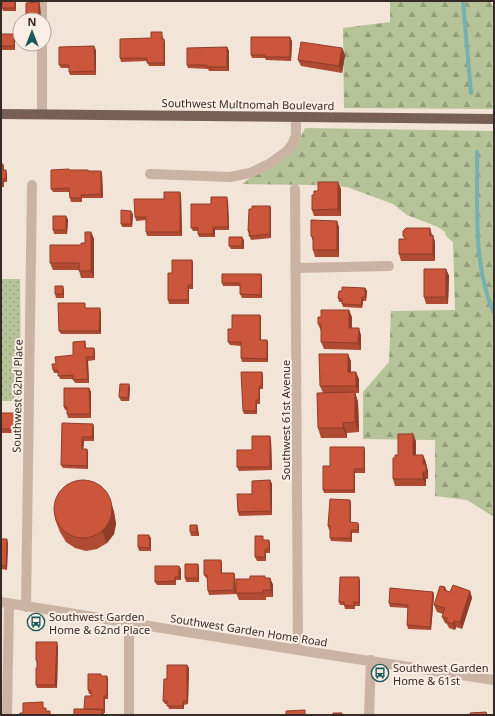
<svg xmlns="http://www.w3.org/2000/svg" width="495" height="716" font-family="'Noto Sans',sans-serif">
<style>
.forest{fill:url(#forest-firs)}
.garden{fill:url(#garden-dots)}
.lines{fill:none;stroke-linecap:round;stroke-linejoin:round}
.stream{stroke:#75b1b0;stroke-width:4}
.minor{stroke:#cbb3a3;stroke-width:10}
.major{stroke:#785f56;stroke-width:10}
.wall{fill:#af4a33}
.shaded-wall{fill:#8f3c29}
.building{fill:#cc563b;stroke:#8f3c29}
.labels{text-anchor:middle;dominant-baseline:central;stroke-width:4;stroke-linejoin:round;paint-order:stroke}
.street-label{font-size:11px;fill:#352a25;stroke:#faeee4}
.poi-label{font-size:11px;fill:#352a25;stroke:#faeee4;text-anchor:start}
</style>
<defs>
<pattern id="forest-firs" width="22" height="20" patternUnits="userSpaceOnUse"><rect width="22" height="20" fill="#b6c297"/><path d="M5 1l3.5 6h-7zM16 11l3.5 6h-7z" fill="#959e7b"/></pattern>
<pattern id="garden-dots" width="8" height="8" patternUnits="userSpaceOnUse"><rect width="8" height="8" fill="#b6c297"/><path d="M2 2h.1M6 6h.1" fill="none" stroke="#959e7b" stroke-width="1.8" stroke-linecap="round"/></pattern>
</defs>
<rect width="100%" height="100%" fill="#f2e4d7"/>
<path class="forest" d="M 390,1 L 490,1 L 494,8 L 494,109 L 344,108 L 343,28 L 390,22 Z
M 305,128 L 494,131 L 494,517 L 467,500 L 435,496 L 435,440 L 363,439 L 363,392 L 389,362 L 391,311 L 455,310 L 453,242 L 446,236 L 445,232 L 438,227 L 407,215 L 393,204 L 347,187 L 322,185 L 242,184 L 251,177 L 296,147 Z"/>
<path class="garden" d="M 1,279 L 20,279 L 21,401 L 1,401 Z"/>
<g class="lines">
<path class="stream" d="M 463,1 L 471,93
M 477,152 C 478,206 472,263 494,313"/>
<path class="minor" d="M 42,20 L 42,1
M 42,114 L 42,44
M 150,174 L 230,177 L 250,173 L 269,164 L 287,151 L 292,145 L 296,135 L 296,117
M 295,189 L 298,650
M 296,268 L 389,266
M 1,602 L 298,650 L 494,680
M 26,607 L 32,185
M 129,623 L 129,715
M 7,715 L 9,604
M 369,715 L 371,660"/>
<path class="major" d="M 1,114 L 494,119"/>
</g>
<path class="wall" d="M 1,1 L 1,34 L 15,37 L 15,50 L 2,50 L 1,47 Z
M 2,1 L 16,1 L 16,11 L 3,11 L 2,8 Z
M 39,2 L 40,6 L 41,18 L 28,18 L 26,15 Z
M 163,36 L 163,39 L 165,42 L 165,66 L 149,66 L 147,61 L 121,62 L 120,58 L 151,38 Z
M 292,41 L 291,61 L 266,60 L 265,58 L 252,58 L 251,55 Z
M 227,47 L 229,51 L 229,71 L 209,71 L 208,69 L 188,68 L 187,65 Z
M 342,48 L 345,55 L 342,73 L 301,66 L 298,60 Z
M 96,50 L 96,75 L 70,75 L 69,72 L 69,68 L 61,68 L 59,65 Z
M 1,164 L 3,164 L 4,167 L 4,170 L 7,174 L 7,182 L 4,182 L 4,187 L 1,187 Z
M 69,170 L 88,170 L 89,171 L 101,171 L 102,174 L 103,198 L 82,198 L 82,202 L 71,202 L 70,198 L 70,192 L 53,192 L 51,189 Z
M 341,189 L 341,216 L 314,216 L 312,210 L 314,195 L 318,191 Z
M 180,192 L 181,196 L 182,236 L 147,236 L 146,232 L 146,220 L 136,221 L 135,217 L 164,199 Z
M 228,201 L 229,230 L 215,230 L 215,237 L 199,237 L 198,234 L 198,231 L 193,231 L 191,228 L 211,204 Z
M 270,206 L 271,209 L 271,238 L 251,240 L 249,235 L 248,231 L 252,209 Z
M 133,214 L 132,227 L 122,227 L 121,224 Z
M 66,216 L 68,220 L 67,234 L 54,234 L 53,230 Z
M 337,221 L 339,227 L 339,257 L 315,257 L 313,250 L 313,241 L 311,236 Z
M 91,232 L 94,239 L 94,278 L 81,278 L 79,270 L 53,270 L 50,263 L 81,245 L 85,243 Z
M 432,235 L 435,242 L 435,261 L 401,261 L 399,254 L 405,239 L 403,236 Z
M 244,240 L 244,249 L 231,249 L 229,246 Z
M 192,260 L 193,263 L 193,289 L 189,289 L 189,304 L 169,304 L 168,300 L 172,273 Z
M 446,269 L 449,276 L 448,304 L 426,304 L 424,297 Z
M 261,274 L 262,278 L 262,298 L 242,298 L 240,294 L 240,286 L 223,286 L 222,283 Z
M 365,288 L 367,291 L 366,301 L 363,301 L 362,308 L 343,307 L 342,302 L 339,302 L 338,298 L 342,291 Z
M 64,290 L 64,298 L 56,298 L 55,294 Z
M 86,307 L 86,308 L 101,312 L 101,334 L 61,334 L 59,331 Z
M 260,315 L 261,318 L 261,340 L 267,340 L 268,343 L 268,362 L 242,362 L 241,358 L 241,346 L 230,345 L 228,342 L 232,329 Z
M 352,317 L 352,328 L 361,335 L 361,350 L 324,349 L 321,342 L 321,331 L 318,324 Z
M 85,341 L 86,345 L 86,348 L 94,348 L 95,352 L 95,360 L 88,361 L 89,383 L 75,383 L 73,379 L 60,379 L 58,373 L 54,373 L 53,370 L 56,364 L 73,355 Z
M 351,361 L 351,372 L 359,379 L 359,393 L 355,393 L 358,402 L 359,432 L 347,433 L 347,438 L 321,438 L 318,428 L 323,393 L 320,386 Z
M 263,375 L 263,389 L 260,389 L 260,404 L 257,404 L 257,414 L 244,414 L 243,411 Z
M 129,384 L 130,388 L 129,401 L 121,401 L 119,397 Z
M 89,388 L 91,392 L 91,418 L 68,418 L 67,414 L 67,410 L 65,410 L 64,407 Z
M 1,413 L 15,416 L 15,433 L 1,433 Z
M 93,424 L 94,428 L 94,441 L 84,441 L 83,449 L 88,452 L 88,469 L 63,468 L 61,465 Z
M 271,440 L 272,470 L 239,471 L 237,467 L 252,450 Z
M 416,441 L 416,455 L 426,462 L 426,464 L 428,471 L 428,479 L 426,479 L 426,486 L 395,486 L 393,479 L 395,458 L 398,455 Z
M 365,450 L 365,473 L 355,473 L 355,493 L 324,493 L 323,490 L 330,466 Z
M 270,480 L 272,484 L 272,515 L 239,516 L 238,512 L 252,494 Z
M 110,499 L 114,512 L 116,524 L 114,534 L 107,543 L 97,549 L 86,551 L 75,548 L 66,542 L 60,532 L 55,519 Z
M 351,503 L 351,523 L 359,526 L 359,533 L 352,533 L 352,542 L 331,541 L 330,538 L 330,530 L 329,530 L 328,526 Z
M 197,525 L 198,529 L 199,536 L 191,536 L 190,532 Z
M 151,538 L 151,551 L 139,551 L 138,547 Z
M 1,539 L 8,543 L 7,570 L 1,569 Z
M 264,540 L 270,543 L 270,553 L 266,553 L 266,561 L 257,561 L 255,557 Z
M 222,563 L 222,573 L 234,573 L 235,576 L 236,594 L 209,595 L 208,591 L 207,578 L 206,578 L 204,575 Z
M 199,568 L 199,582 L 186,582 L 185,578 Z
M 181,569 L 181,580 L 176,580 L 176,585 L 157,585 L 155,582 Z
M 266,578 L 270,578 L 273,585 L 273,597 L 266,597 L 266,600 L 239,600 L 236,593 Z
M 360,581 L 360,606 L 355,606 L 355,609 L 345,609 L 344,605 L 340,605 L 339,602 Z
M 445,587 L 447,591 L 450,592 L 470,591 L 472,598 L 462,629 L 456,627 L 455,630 L 449,628 L 447,624 L 445,623 L 442,617 L 443,614 L 437,612 L 434,605 Z
M 433,592 L 434,595 L 431,630 L 408,629 L 407,625 L 408,608 L 390,607 L 389,603 Z
M 58,646 L 57,688 L 37,688 L 36,685 L 37,668 L 37,663 L 36,660 Z
M 187,665 L 189,668 L 188,704 L 184,705 L 184,709 L 169,709 L 167,704 L 165,704 L 163,701 L 167,679 Z
M 102,676 L 107,676 L 108,680 L 108,699 L 105,699 L 105,713 L 104,713 L 104,715 L 74,715 L 84,709 L 91,696 L 91,694 L 89,694 L 88,690 Z"/>
<path class="shaded-wall" d="M 15,1 L 16,1 L 16,11 L 15,8 Z
M 39,2 L 40,6 L 41,18 L 39,15 Z
M 14,34 L 15,37 L 15,50 L 14,46 Z
M 290,37 L 292,41 L 291,61 L 290,57 Z
M 164,39 L 165,42 L 165,66 L 164,63 Z
M 94,46 L 96,50 L 96,75 L 95,71 Z
M 227,47 L 229,51 L 229,71 L 227,67 Z
M 342,48 L 345,55 L 342,73 L 339,66 Z
M 6,170 L 7,174 L 7,182 L 6,179 Z
M 101,171 L 102,174 L 103,198 L 101,194 Z
M 338,182 L 341,189 L 341,216 L 338,209 Z
M 180,192 L 181,196 L 182,236 L 180,232 Z
M 227,197 L 228,201 L 229,230 L 228,227 Z
M 270,206 L 271,209 L 271,238 L 270,234 Z
M 131,211 L 133,214 L 132,227 L 131,224 Z
M 66,216 L 68,220 L 67,234 L 66,230 Z
M 337,221 L 339,227 L 339,257 L 337,250 Z
M 213,227 L 215,230 L 215,237 L 213,234 Z
M 430,228 L 432,235 L 432,242 L 430,236 Z
M 91,232 L 94,239 L 94,278 L 91,271 Z
M 433,235 L 435,242 L 435,261 L 433,254 Z
M 242,237 L 244,240 L 244,249 L 242,246 Z
M 192,260 L 193,263 L 193,289 L 192,285 Z
M 446,269 L 449,276 L 448,304 L 446,297 Z
M 261,274 L 262,278 L 262,298 L 261,295 Z
M 188,285 L 189,289 L 189,304 L 188,300 Z
M 63,286 L 64,290 L 64,298 L 63,294 Z
M 365,288 L 367,291 L 366,301 L 365,297 Z
M 362,297 L 363,301 L 362,308 L 361,305 Z
M 100,308 L 101,312 L 101,334 L 99,331 Z
M 349,310 L 352,317 L 351,335 L 349,328 Z
M 260,315 L 261,318 L 261,343 L 260,340 Z
M 359,328 L 361,335 L 361,350 L 358,343 Z
M 267,340 L 268,343 L 268,362 L 267,359 Z
M 94,348 L 95,352 L 95,360 L 94,357 Z
M 348,354 L 351,361 L 351,378 L 348,372 Z
M 86,357 L 88,361 L 89,383 L 88,379 Z
M 262,372 L 263,375 L 263,389 L 262,386 Z
M 356,372 L 359,379 L 359,393 L 356,386 Z
M 129,384 L 130,388 L 129,401 L 128,398 Z
M 259,386 L 260,389 L 260,404 L 259,400 Z
M 89,388 L 91,392 L 91,418 L 90,414 Z
M 355,392 L 358,402 L 359,432 L 355,422 Z
M 256,400 L 257,404 L 257,414 L 256,411 Z
M 14,413 L 15,416 L 15,433 L 13,429 Z
M 343,423 L 347,433 L 347,438 L 343,428 Z
M 93,424 L 94,428 L 94,441 L 92,437 Z
M 413,434 L 416,441 L 416,462 L 413,455 Z
M 270,436 L 271,440 L 272,470 L 270,467 Z
M 82,437 L 84,441 L 83,452 L 82,449 Z
M 364,447 L 365,450 L 365,473 L 364,469 Z
M 87,449 L 88,452 L 88,469 L 87,466 Z
M 423,455 L 426,462 L 426,471 L 423,464 Z
M 426,464 L 428,471 L 428,479 L 426,472 Z
M 354,469 L 355,473 L 355,493 L 354,490 Z
M 423,472 L 426,479 L 426,486 L 423,479 Z
M 270,480 L 272,484 L 272,515 L 271,511 Z
M 110,499 L 114,512 L 116,524 L 114,534 L 107,543 L 102,531 Z
M 350,500 L 351,503 L 351,526 L 350,522 Z
M 358,523 L 359,526 L 359,533 L 358,530 Z
M 197,525 L 198,529 L 199,536 L 197,532 Z
M 351,530 L 352,533 L 352,542 L 351,538 Z
M 149,535 L 151,538 L 151,551 L 150,548 Z
M 7,539 L 8,543 L 7,570 L 6,566 Z
M 269,540 L 270,543 L 270,553 L 269,549 Z
M 265,549 L 266,553 L 266,561 L 265,557 Z
M 221,560 L 222,563 L 222,577 L 221,573 Z
M 198,564 L 199,568 L 199,582 L 198,578 Z
M 179,566 L 181,569 L 181,580 L 179,577 Z
M 234,573 L 235,576 L 236,594 L 234,590 Z
M 359,577 L 360,581 L 360,606 L 359,602 Z
M 270,578 L 273,585 L 273,597 L 271,590 Z
M 470,591 L 472,598 L 462,629 L 460,622 Z
M 433,592 L 434,595 L 431,630 L 430,627 Z
M 454,621 L 456,627 L 455,630 L 453,624 Z
M 57,642 L 58,646 L 57,688 L 55,685 Z
M 187,665 L 189,668 L 188,704 L 187,701 Z
M 107,676 L 108,680 L 108,699 L 107,696 Z
M 104,696 L 105,699 L 105,713 L 104,710 Z
M 183,701 L 184,705 L 184,709 L 183,706 Z"/>
<path class="building" d="M 2,1 L 15,1 L 15,8 L 2,8 Z
M 39,2 L 39,15 L 26,15 L 26,3 Z
M 151,32 L 162,32 L 162,39 L 164,39 L 164,63 L 147,63 L 147,58 L 120,58 L 120,39 L 151,38 Z
M 1,34 L 14,34 L 14,46 L 1,46 Z
M 251,37 L 290,37 L 290,57 L 265,57 L 265,55 L 251,55 Z
M 301,42 L 342,48 L 339,66 L 298,60 Z
M 94,46 L 95,71 L 69,72 L 69,65 L 59,65 L 59,47 Z
M 227,47 L 227,67 L 207,67 L 207,65 L 187,65 L 187,48 Z
M 1,164 L 3,164 L 3,170 L 6,170 L 6,179 L 3,179 L 3,183 L 1,183 Z
M 69,169 L 69,170 L 88,170 L 88,171 L 101,171 L 101,194 L 81,195 L 81,198 L 70,198 L 69,188 L 51,189 L 51,170 Z
M 318,182 L 338,182 L 338,209 L 312,210 L 312,195 L 314,195 L 314,191 L 318,191 Z
M 164,192 L 180,192 L 180,232 L 146,232 L 146,217 L 135,217 L 134,199 L 164,199 Z
M 211,197 L 227,197 L 228,227 L 213,227 L 213,234 L 198,234 L 198,227 L 191,228 L 191,204 L 211,204 Z
M 252,206 L 270,206 L 270,234 L 249,236 L 250,231 L 248,231 L 249,209 L 252,209 Z
M 121,210 L 131,211 L 131,224 L 121,224 Z
M 53,216 L 66,216 L 66,230 L 53,230 Z
M 311,220 L 337,221 L 337,250 L 313,250 L 313,238 L 312,236 L 311,236 Z
M 406,228 L 430,228 L 430,236 L 433,235 L 433,254 L 399,254 L 399,239 L 406,239 L 403,236 L 403,231 Z
M 85,232 L 91,232 L 91,271 L 79,271 L 79,263 L 50,263 L 50,245 L 81,245 L 81,243 L 85,243 Z
M 229,237 L 242,237 L 242,246 L 229,246 Z
M 172,260 L 192,260 L 192,285 L 188,285 L 188,300 L 168,300 L 168,273 L 172,273 Z
M 424,269 L 446,269 L 446,297 L 424,297 Z
M 222,274 L 261,274 L 261,295 L 240,294 L 240,283 L 222,283 Z
M 55,286 L 63,286 L 63,294 L 55,294 Z
M 342,287 L 365,288 L 365,297 L 362,297 L 361,305 L 342,304 L 342,299 L 338,298 L 339,291 L 342,291 Z
M 58,303 L 85,303 L 85,308 L 100,308 L 99,331 L 59,331 Z
M 321,310 L 349,310 L 349,328 L 359,328 L 358,343 L 321,342 L 321,324 L 318,324 L 318,317 L 321,317 Z
M 232,315 L 260,315 L 260,340 L 267,340 L 267,359 L 241,358 L 241,342 L 228,342 L 228,329 L 232,329 Z
M 85,341 L 85,348 L 94,348 L 94,357 L 86,357 L 88,379 L 73,380 L 73,375 L 58,376 L 58,370 L 53,370 L 52,364 L 56,364 L 55,357 L 73,355 L 73,342 Z
M 319,354 L 348,354 L 348,372 L 356,372 L 356,386 L 320,386 Z
M 241,372 L 262,372 L 262,386 L 259,386 L 259,400 L 256,400 L 256,411 L 243,411 Z
M 120,384 L 129,384 L 128,398 L 119,397 Z
M 64,388 L 89,388 L 90,414 L 67,414 L 67,407 L 64,407 Z
M 355,392 L 355,422 L 343,423 L 343,428 L 318,428 L 317,393 Z
M 1,413 L 14,413 L 13,429 L 1,429 Z
M 62,423 L 93,424 L 92,437 L 82,437 L 82,449 L 87,449 L 87,466 L 61,465 Z
M 398,434 L 413,434 L 413,455 L 423,455 L 423,464 L 426,464 L 426,472 L 423,472 L 423,479 L 393,479 L 393,458 L 395,458 L 395,455 L 398,455 Z
M 252,436 L 270,436 L 270,467 L 237,467 L 237,450 L 252,450 Z
M 330,447 L 364,447 L 364,469 L 354,469 L 354,490 L 323,490 L 323,466 L 330,466 Z
M 270,480 L 271,511 L 238,512 L 237,494 L 252,494 L 252,481 Z
M54 509a29 29 0 1 1 58 0a29 29 0 1 1-58 0Z
M 330,499 L 350,500 L 350,522 L 358,523 L 358,530 L 351,530 L 351,538 L 330,538 L 330,526 L 328,526 Z
M 190,525 L 197,525 L 197,532 L 190,532 Z
M 138,535 L 149,535 L 150,548 L 138,547 Z
M 255,536 L 263,536 L 263,540 L 269,540 L 269,549 L 265,549 L 265,557 L 255,557 Z
M 1,539 L 7,539 L 6,566 L 1,566 Z
M 204,560 L 221,560 L 221,573 L 234,573 L 234,590 L 208,591 L 207,575 L 204,575 Z
M 185,564 L 198,564 L 198,578 L 185,578 Z
M 155,566 L 179,566 L 179,577 L 175,577 L 175,581 L 155,582 Z
M 250,576 L 265,576 L 265,578 L 270,578 L 271,590 L 263,590 L 264,593 L 236,593 L 236,579 L 250,579 Z
M 340,577 L 359,577 L 359,602 L 354,602 L 354,606 L 344,605 L 344,602 L 339,602 Z
M 453,585 L 470,591 L 460,622 L 454,621 L 453,624 L 446,622 L 447,618 L 442,617 L 445,608 L 434,605 L 440,586 L 445,587 L 444,590 L 450,592 Z
M 390,588 L 433,592 L 430,627 L 407,625 L 408,605 L 389,603 Z
M 36,642 L 57,642 L 55,685 L 36,685 L 36,668 L 37,668 L 37,660 L 36,660 Z
M 167,665 L 187,665 L 187,701 L 183,701 L 183,706 L 167,706 L 167,701 L 163,701 L 164,679 L 167,679 Z
M 88,674 L 101,674 L 101,676 L 107,676 L 107,696 L 104,696 L 104,710 L 84,709 L 85,696 L 91,696 L 91,690 L 88,690 Z
M 43,702 L 43,708 L 46,708 L 46,711 L 50,711 L 50,715 L 20,715 L 20,713 L 23,713 L 23,703 Z
M 74,709 L 102,709 L 102,715 L 74,715 Z
M 305,710 L 305,715 L 286,715 L 286,711 Z
M 486,712 L 487,715 L 470,715 L 470,713 Z
M 333,713 L 342,713 L 342,715 L 333,715 Z"/>
<defs>
<symbol id="bus-ring" viewBox="-11 -11 22 22"><circle r="9.5" fill="#faeee4" stroke="#195858" stroke-width="1.5"/><path d="M-5-6H5V4H4V6H2V4H-2V6H-4V4H-5ZM-3.5-4V0h7V-4ZM-3.5 1.2v1.5H-2V1.2ZM2 1.2v1.5H3.5V1.2Z" fill="#195858"/></symbol>
</defs>
<g fill-rule="evenodd">
<use href="#bus-ring" x="26" y="612" width="20" height="20"/>
<use href="#bus-ring" x="370" y="663" width="20" height="20"/>
</g>
<g class="labels">
<g class="street-label">
<text transform="translate(248 104) rotate(1)">Southwest Multnomah Boulevard</text>
<text transform="translate(17 396) rotate(-89)">Southwest 62nd Place</text>
<text transform="translate(285 420) rotate(-90)">Southwest 61st Avenue</text>
<text transform="translate(249 630) rotate(9)">Southwest Garden Home Road</text>
</g>
<g class="poi-label">
<text x="49" y="616">Southwest Garden<tspan x="49" dy="13">Home &amp; 62nd Place</tspan></text>
<text x="393" y="667">Southwest Garden<tspan x="393" dy="13">Home &amp; 61st</tspan></text>
</g>
</g>
<rect width="495" height="716" fill="none" stroke="#352a25" stroke-width="4"/>
<g transform="translate(32 32)"><circle r="19" fill="#faeee4" stroke="#aba098"/>
<path d="M0-3L7 15L0 10L-7 15Z" fill="#195858"/>
<text y="-6" font-size="11" font-weight="bold" text-anchor="middle" fill="#352a25">N</text>
</g>
</svg>
